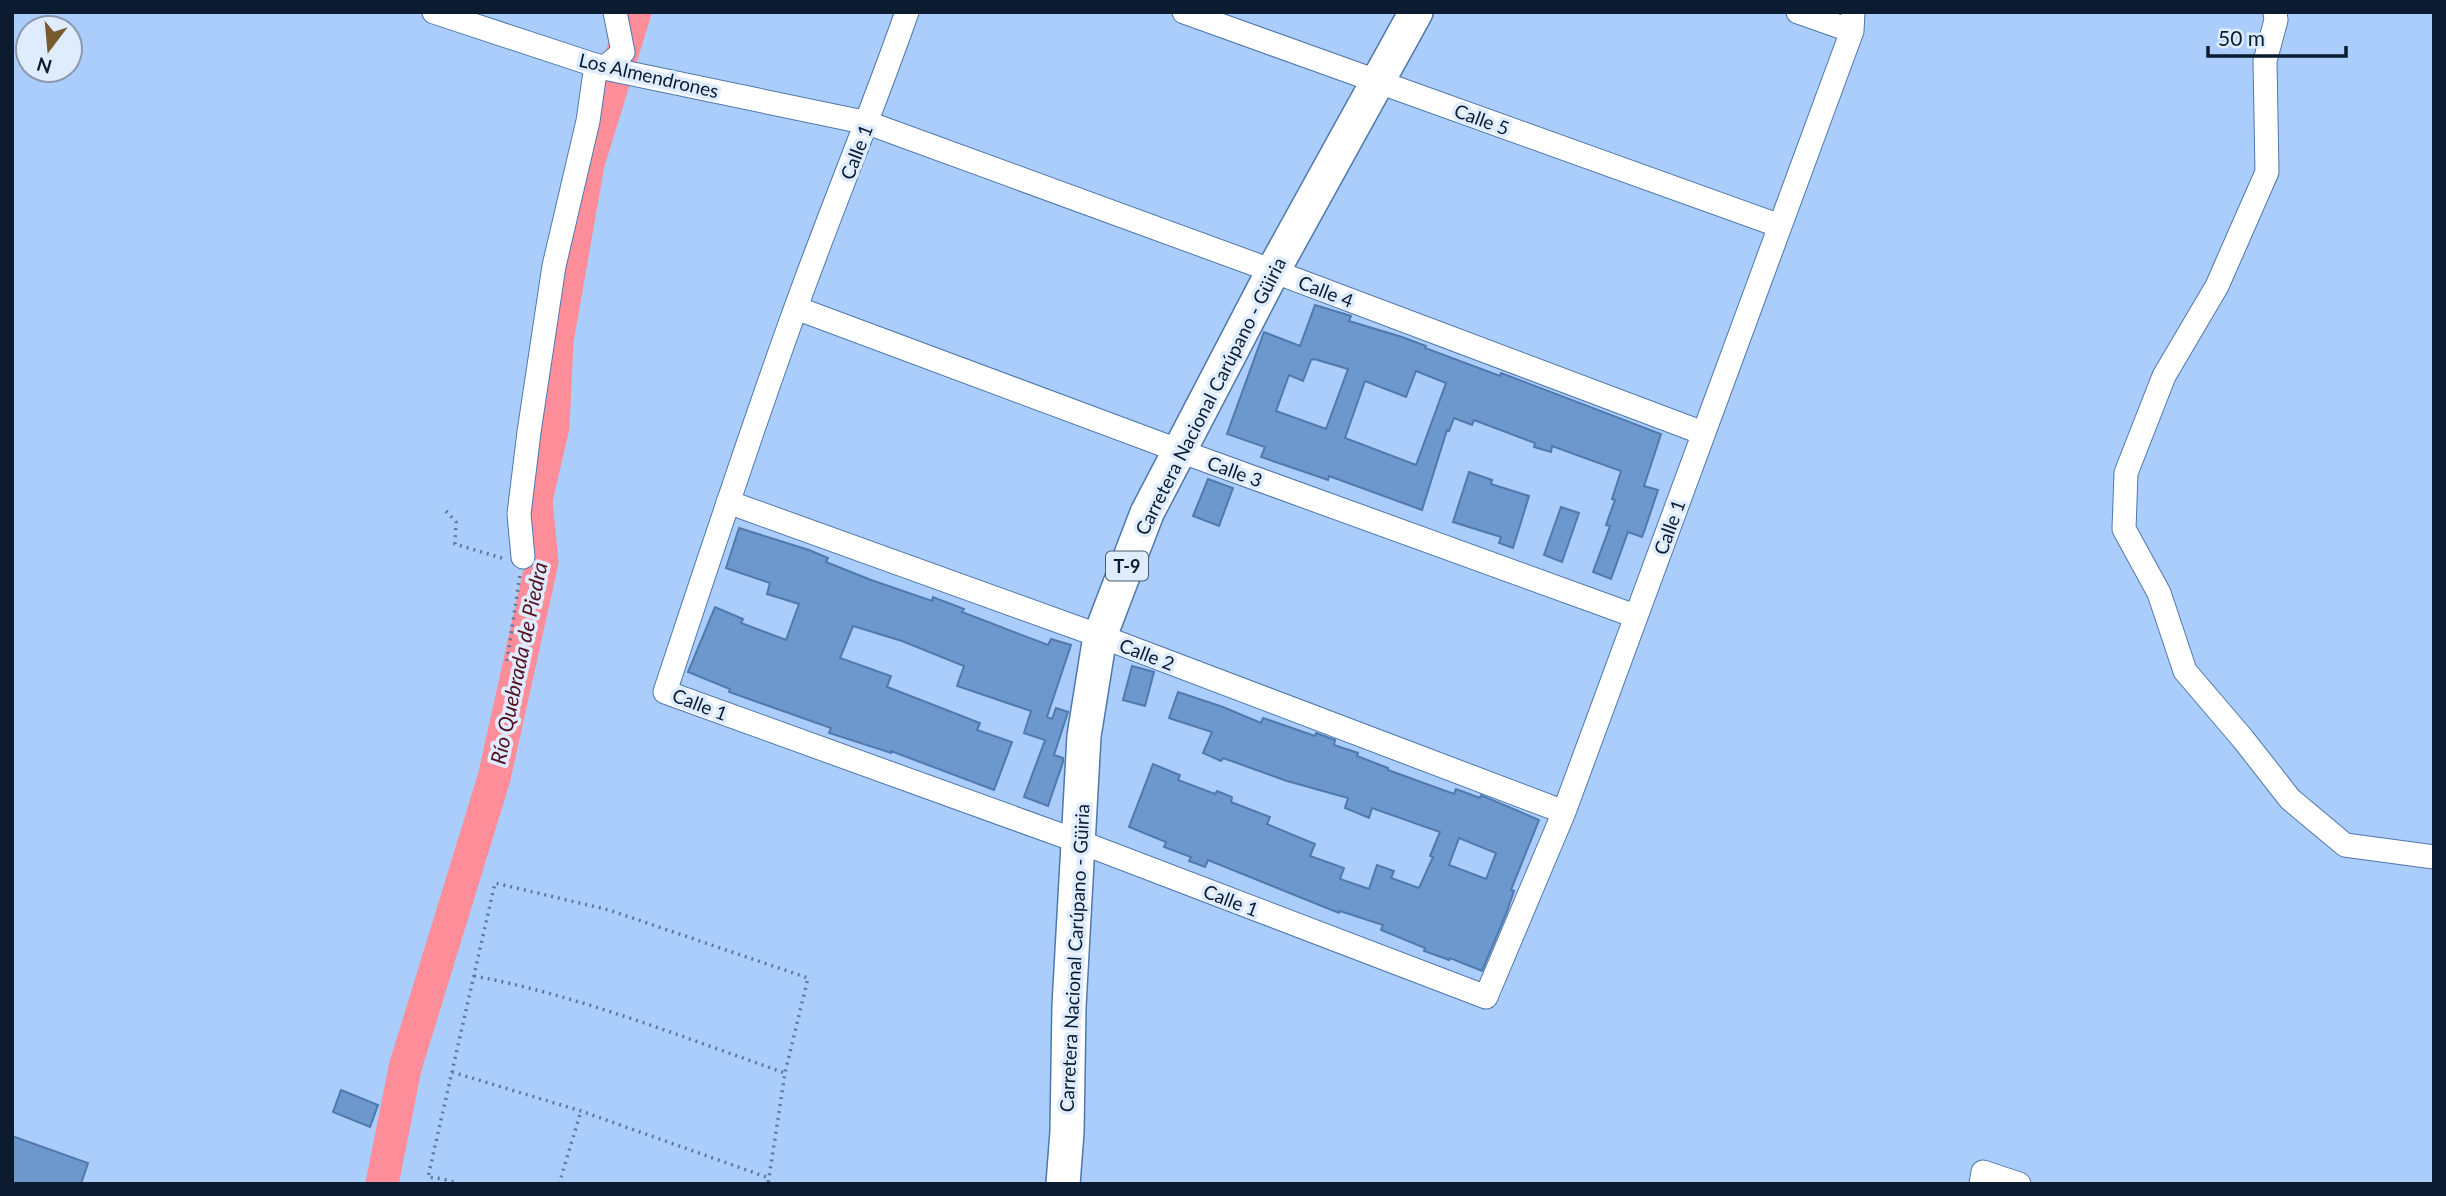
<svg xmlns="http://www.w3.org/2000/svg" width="2446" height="1196" font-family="Lato,sans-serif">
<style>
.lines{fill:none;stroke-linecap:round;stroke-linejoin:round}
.river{stroke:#fd8d98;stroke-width:33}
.building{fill:#6d98ce;stroke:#5079ad;stroke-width:2;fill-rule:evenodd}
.minor-casing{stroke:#4e78ac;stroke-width:25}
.highway-casing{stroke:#4e78ac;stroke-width:36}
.path{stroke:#5e789b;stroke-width:3.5;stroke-dasharray:2 5;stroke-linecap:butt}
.minor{stroke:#fff;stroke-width:23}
.highway{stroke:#fff;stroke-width:33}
.labels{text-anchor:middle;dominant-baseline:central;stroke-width:7;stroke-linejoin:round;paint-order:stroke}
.shield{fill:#dfecfe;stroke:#4b5a6e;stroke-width:2}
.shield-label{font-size:18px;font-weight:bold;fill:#0b1c31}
.street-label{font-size:19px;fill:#0b1c31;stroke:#dfecfe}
.water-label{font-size:21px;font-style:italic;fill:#530f1d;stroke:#dfecfe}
</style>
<rect width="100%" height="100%" fill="#aacdfb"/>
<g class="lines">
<path class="river" d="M 382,1184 L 405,1068 L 494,778 L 542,562 L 536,500 L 553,427 L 557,341 L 588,164 L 635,12"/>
</g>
<path class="building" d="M 1315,305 L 1351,316 L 1349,321 L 1402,337 L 1426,346 L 1425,348 L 1500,376 L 1501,373 L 1661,434 L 1644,486 L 1658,490 L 1645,529 L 1642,537 L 1628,532 L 1611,579 L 1593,572 L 1610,526 L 1606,525 L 1615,500 L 1612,499 L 1621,471 L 1552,446 L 1551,452 L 1534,447 L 1535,443 L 1474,420 L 1472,425 L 1454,418 L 1449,431 L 1447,430 L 1422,510 L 1329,476 L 1328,480 L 1261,457 L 1265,447 L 1227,434 L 1264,332 L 1300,346 ZM 1314,359 L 1348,369 L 1326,429 L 1276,411 L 1289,375 L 1303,381 L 1311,360 ZM 1416,371 L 1446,383 L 1416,465 L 1345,438 L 1365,381 L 1406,397 Z
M 1469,472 L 1492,480 L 1491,484 L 1529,496 L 1513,548 L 1499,543 L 1501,537 L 1453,522 Z
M 1208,479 L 1233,488 L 1219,526 L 1193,516 Z
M 1561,507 L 1579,513 L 1562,562 L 1544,555 Z
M 739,528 L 809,550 L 828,558 L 826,562 L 871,580 L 932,601 L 933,597 L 964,609 L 962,612 L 1048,645 L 1051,639 L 1071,645 L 1047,717 L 1052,719 L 1056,708 L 1068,712 L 1054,755 L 1063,758 L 1063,762 L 1048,806 L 1024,797 L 1045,740 L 1024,733 L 1031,711 L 957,686 L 964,666 L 902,641 L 853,626 L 840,658 L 891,676 L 887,687 L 890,688 L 980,723 L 977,730 L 1012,742 L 994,790 L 891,751 L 891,753 L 829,733 L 831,728 L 729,692 L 730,689 L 688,672 L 715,607 L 743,619 L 741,623 L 786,640 L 799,604 L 767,594 L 770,583 L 726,568 Z
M 1132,666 L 1154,672 L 1145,706 L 1123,700 Z
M 1178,692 L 1223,707 L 1261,723 L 1263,718 L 1315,736 L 1316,733 L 1335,740 L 1334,745 L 1358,753 L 1357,756 L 1388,768 L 1388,770 L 1454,794 L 1456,789 L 1480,798 L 1481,795 L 1539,820 L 1511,890 L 1514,891 L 1506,914 L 1482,971 L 1450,958 L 1449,960 L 1424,951 L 1425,948 L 1381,930 L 1383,925 L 1340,911 L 1339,913 L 1208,860 L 1205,867 L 1189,861 L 1191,857 L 1164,847 L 1166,842 L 1129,827 L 1153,764 L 1180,775 L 1178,780 L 1215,794 L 1217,791 L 1232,797 L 1231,802 L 1270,817 L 1267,824 L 1315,844 L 1310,856 L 1344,868 L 1340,879 L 1369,889 L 1377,865 L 1394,871 L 1391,878 L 1419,888 L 1433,857 L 1430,856 L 1440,832 L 1372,808 L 1369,818 L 1345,808 L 1348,798 L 1287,781 L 1223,758 L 1221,761 L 1203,753 L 1212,732 L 1169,718 ZM 1459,838 L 1496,853 L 1486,879 L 1449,865 Z
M 341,1090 L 378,1105 L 370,1127 L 333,1112 Z
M 12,1136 L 88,1163 L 81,1184 L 12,1184 Z"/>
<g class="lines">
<defs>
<path id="minor" d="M 434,12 L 604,68 L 868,123 L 1273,271 L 1703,433
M 907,12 C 872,112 831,210 795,310 C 749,437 707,565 665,692 L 1080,842 L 1486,997 L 1564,812 L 1852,31 L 1853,12
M 1184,12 L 1780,226
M 1798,12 L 1852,31
M 2275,12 L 2276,20 L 2265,61 L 2267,172 L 2217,286 L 2164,376 L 2126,473 L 2124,529 L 2159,593 L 2185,671 L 2243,739 L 2290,799 L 2345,845 L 2434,857
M 604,68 L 623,52 L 615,12
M 796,308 L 1180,451 L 1635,616
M 728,502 L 1100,636 L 1564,812
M 523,557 L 519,514 L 529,432 L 554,266 L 588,121 L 596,65
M 1981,1184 L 1983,1172 L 2019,1184"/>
<path id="highway" d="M 1063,1184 L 1067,1132 L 1069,1006 L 1084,736 L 1100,636 L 1147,513 L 1273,271 L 1416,12"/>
</defs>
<use href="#minor" class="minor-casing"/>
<use href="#highway" class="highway-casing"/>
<path class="path" d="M 446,511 L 456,522 L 455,544 L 502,558
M 507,661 L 520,575
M 474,976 C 578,995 685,1038 785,1073
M 452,1072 L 581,1111 L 769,1178
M 460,1184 L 443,1179 L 428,1177 L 495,883 L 609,910 L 808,978 L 785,1073 L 768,1184
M 559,1184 L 581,1111"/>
<use href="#minor" class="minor"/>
<use href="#highway" class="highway"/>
</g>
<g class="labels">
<rect class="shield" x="1106" y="551.5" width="42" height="29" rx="5"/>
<g class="shield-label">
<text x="1127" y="566">T-9</text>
</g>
<g class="street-label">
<text transform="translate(649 75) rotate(13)">Los Almendrones</text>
<text transform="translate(1482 119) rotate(20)">Calle 5</text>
<text transform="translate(856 152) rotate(-69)">Calle 1</text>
<text transform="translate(1326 291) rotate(21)">Calle 4</text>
<text transform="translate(1210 396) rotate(-63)">Carretera Nacional Carúpano - Güiria</text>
<text transform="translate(1235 471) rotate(20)">Calle 3</text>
<text transform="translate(1669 527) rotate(-70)">Calle 1</text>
<text transform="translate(1147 654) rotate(21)">Calle 2</text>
<text transform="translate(700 704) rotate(21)">Calle 1</text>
<text transform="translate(1231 900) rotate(21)">Calle 1</text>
<text transform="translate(1074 958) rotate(-87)">Carretera Nacional Carúpano - Güiria</text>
</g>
<g class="water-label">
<text transform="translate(518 663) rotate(-78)">Río Quebrada de Piedra</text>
</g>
</g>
<rect width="2446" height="1196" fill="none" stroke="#0b1c31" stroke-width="28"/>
<g transform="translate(49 49) rotate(196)"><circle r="33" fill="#dfecfe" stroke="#8a99ac" stroke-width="2"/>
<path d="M0-5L12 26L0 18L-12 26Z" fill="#795a2f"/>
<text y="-10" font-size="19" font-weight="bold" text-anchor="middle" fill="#0b1c31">N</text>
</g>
<path d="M2208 46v10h138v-10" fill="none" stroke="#0b1c31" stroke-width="3.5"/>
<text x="2218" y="46" font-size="21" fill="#0b1c31" stroke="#dfecfe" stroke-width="5" paint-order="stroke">50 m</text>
</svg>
